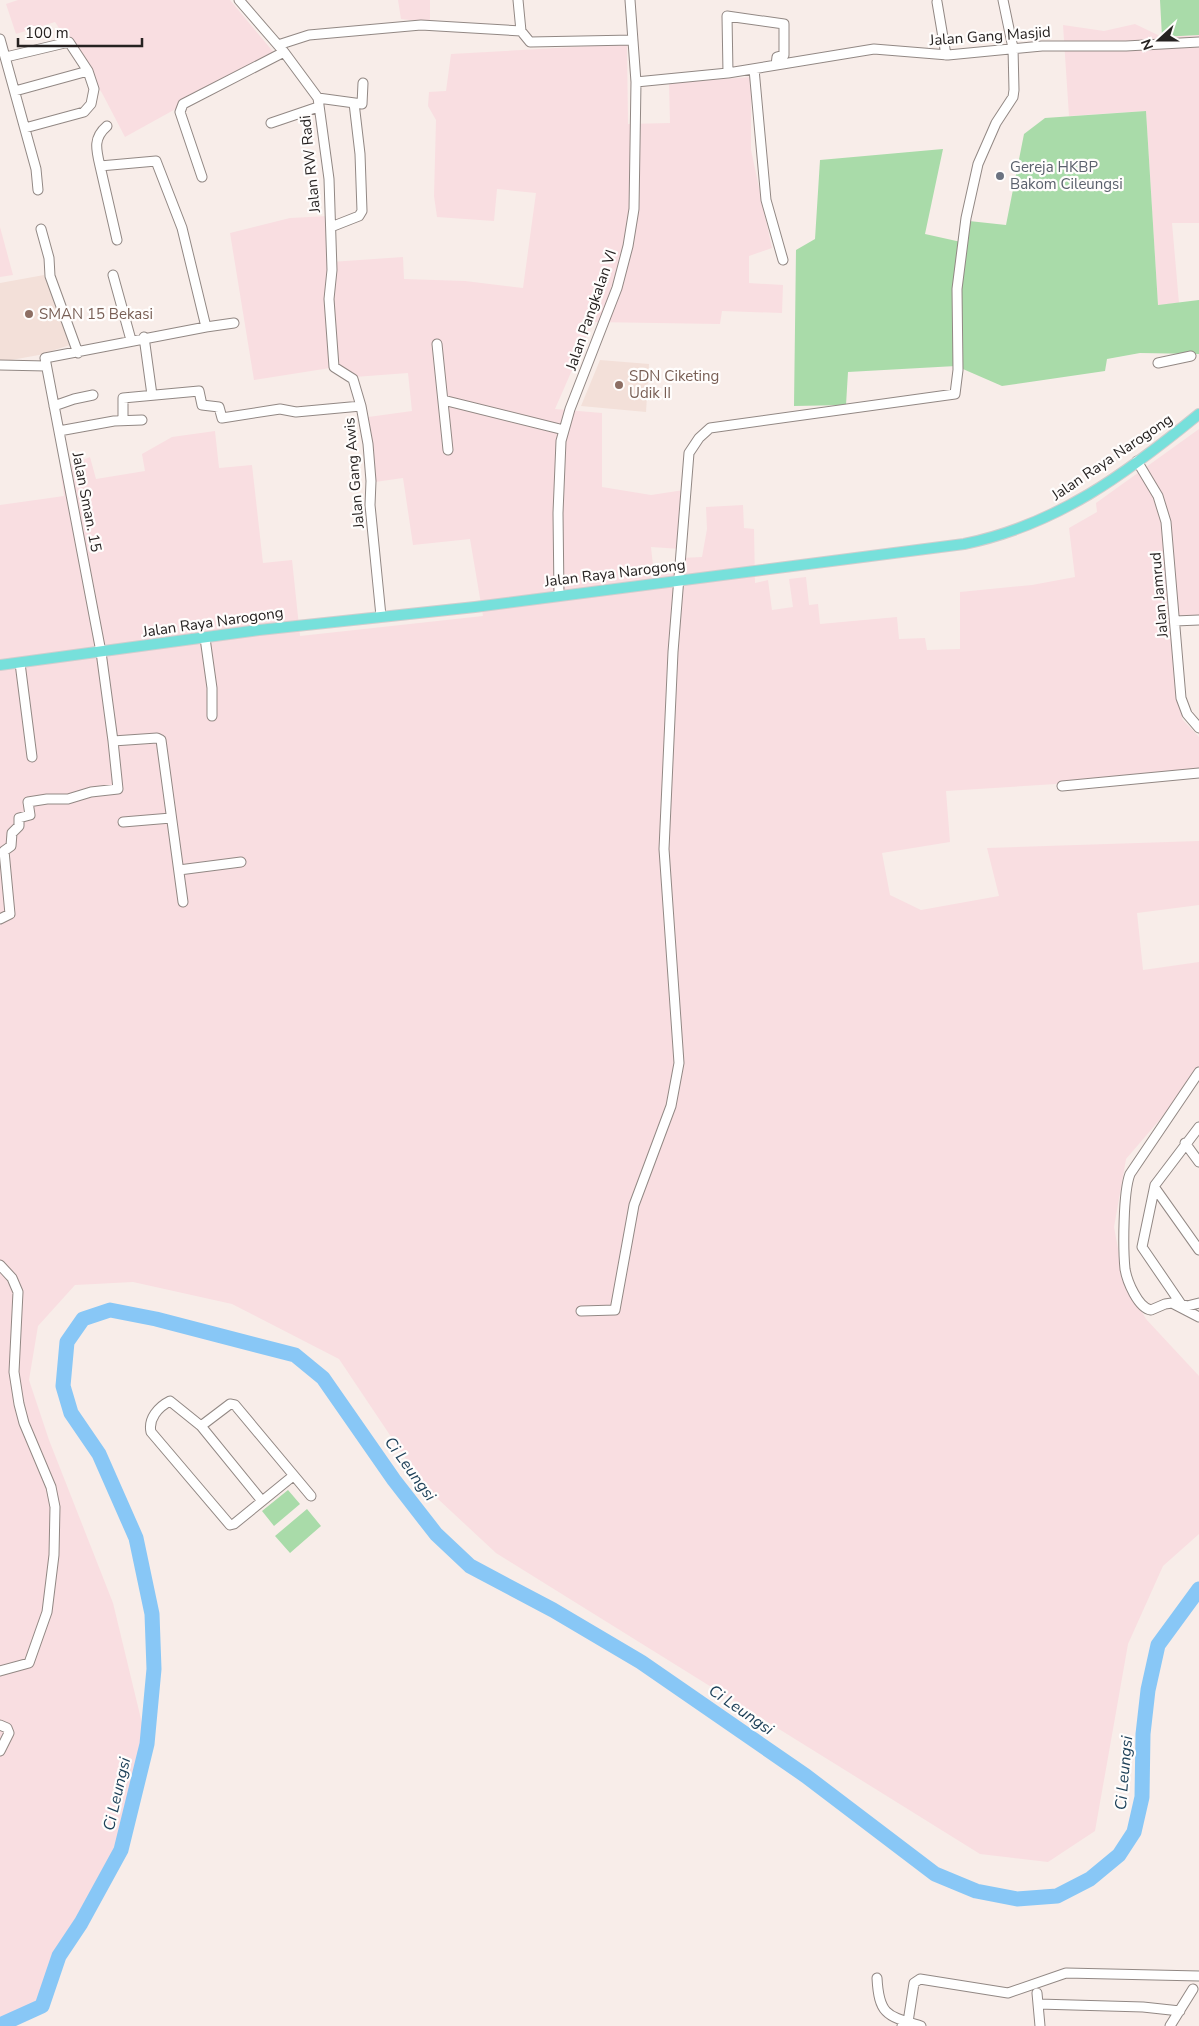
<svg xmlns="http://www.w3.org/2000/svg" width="1199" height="2026" font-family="'Nunito Sans',sans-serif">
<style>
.built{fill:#f3e0d9}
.industrial{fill:#f9dee1}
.green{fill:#a9dba9}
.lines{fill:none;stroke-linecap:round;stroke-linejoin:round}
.river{stroke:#88c7f6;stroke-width:15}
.minor-casing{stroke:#928884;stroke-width:11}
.major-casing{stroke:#cfcece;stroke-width:12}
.minor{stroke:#fff;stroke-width:9}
.major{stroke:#77e0db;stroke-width:10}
.worship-dot{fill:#6b7280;stroke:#fffdfc;stroke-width:2}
.education-dot{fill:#8d6e63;stroke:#fffdfc;stroke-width:2}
.labels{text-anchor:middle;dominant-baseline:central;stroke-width:4.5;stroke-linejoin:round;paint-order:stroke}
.street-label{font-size:15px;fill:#262221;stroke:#fffdfc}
.worship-label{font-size:15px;fill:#5b616d;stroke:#fffdfc;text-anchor:start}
.education-label{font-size:15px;fill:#785e54;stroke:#fffdfc;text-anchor:start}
.water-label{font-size:16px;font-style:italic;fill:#1e4159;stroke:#fffdfc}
</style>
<rect width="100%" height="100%" fill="#f8ede9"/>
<path class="built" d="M 44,275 L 70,345 L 39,355 L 0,362 L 0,283 Z
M 600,360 L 649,364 L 646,412 L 581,406 Z"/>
<path class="industrial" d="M 18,0 L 230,0 L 275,54 L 125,137 L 102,93 L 55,22 L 16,34 L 6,4 Z
M 398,0 L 430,0 L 430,22 L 401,19 Z
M 1135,24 L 1162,37 L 1199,35 L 1199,223 L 1172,223 L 1179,303 L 1158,305 L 1146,111 L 1069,116 L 1063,25 L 1104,31 Z
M 627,44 L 628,124 L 670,123 L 669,83 L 751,77 L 751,150 L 772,248 L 749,256 L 749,283 L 783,285 L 782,313 L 722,311 L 720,324 L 593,322 L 555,409 L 602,413 L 602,487 L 651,495 L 684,490 L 681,549 L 651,547 L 654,575 L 678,573 L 681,558 L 702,557 L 707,529 L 706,507 L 743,505 L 744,528 L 754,529 L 755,583 L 768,580 L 772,610 L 793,607 L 789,579 L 806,577 L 809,605 L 818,604 L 820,624 L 897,617 L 899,639 L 925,638 L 927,650 L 960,649 L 960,592 L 1032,585 L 1075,577 L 1069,528 L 1097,512 L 1096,503 L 1199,429 L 1199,624 L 1176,624 L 1182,719 L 1199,737 L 1199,775 L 946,791 L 950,842 L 882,853 L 890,895 L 921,910 L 999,896 L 987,848 L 1199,841 L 1199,905 L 1137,913 L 1143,970 L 1199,962 L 1199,1074 L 1126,1159 L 1114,1227 L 1124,1281 L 1146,1319 L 1199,1376 L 1199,1534 L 1163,1566 L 1128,1644 L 1095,1831 L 1048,1862 L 980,1854 L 496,1553 L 424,1486 L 339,1359 L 232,1304 L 133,1282 L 75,1285 L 38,1326 L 29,1380 L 49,1440 L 113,1603 L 147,1744 L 121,1850 L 91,1905 L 59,1956 L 42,2006 L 0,2025 L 0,505 L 64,496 L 60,469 L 90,457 L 96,479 L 145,471 L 142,454 L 172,437 L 215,431 L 219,468 L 252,465 L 263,563 L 292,560 L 300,636 L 483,616 L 470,539 L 413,545 L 403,478 L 368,483 L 361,418 L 412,411 L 408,373 L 341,378 L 330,368 L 254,380 L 230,233 L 290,218 L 329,216 L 331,262 L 403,257 L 404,279 L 465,281 L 523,288 L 536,193 L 497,189 L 494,221 L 437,217 L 434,196 L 436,120 L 428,106 L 429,92 L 446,91 L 451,54 Z
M 0,227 L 13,275 L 0,277 Z"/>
<path class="green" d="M 1160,0 L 1199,0 L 1199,35 L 1162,37 Z
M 1146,111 L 1158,305 L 1199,300 L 1199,354 L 1140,353 L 1107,359 L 1105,371 L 1002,386 L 956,366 L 848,372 L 846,405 L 794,406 L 796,250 L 815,239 L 820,160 L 943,149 L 925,234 L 961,242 L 969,221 L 1006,225 L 1024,134 L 1045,118 Z
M 288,1490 L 300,1504 L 274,1526 L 262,1511 Z
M 307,1509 L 321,1526 L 290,1553 L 275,1536 Z"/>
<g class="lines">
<path class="river" d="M 0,2025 L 42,2006 L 59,1956 L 81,1923 L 121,1850 L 147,1744 L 154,1669 L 152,1614 L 136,1538 L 99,1454 L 71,1413 L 63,1386 L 67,1342 L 83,1319 L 110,1310 L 156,1319 L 295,1355 L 323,1378 L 394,1480 L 436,1534 L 470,1566 L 553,1610 L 641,1662 L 806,1776 L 935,1874 L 976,1891 L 1017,1899 L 1057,1896 L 1090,1879 L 1119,1855 L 1134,1832 L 1142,1797 L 1143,1734 L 1148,1690 L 1158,1645 L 1199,1589"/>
<defs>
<path id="minor" d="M 239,0 L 284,52 L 318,98 L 362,104 L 363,83
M 518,0 L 521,31
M 937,2 L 946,55
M 0,39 L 36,169 L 38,190
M 278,45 L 309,35 L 421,25 L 521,31 L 530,42 L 633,40
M 6,57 L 69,42 L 88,71 L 94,89 L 91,104 L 84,112 L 25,128
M 754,69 L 766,200 L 783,260
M 728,73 L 727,16 L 784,24 L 784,55 L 777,57 L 776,65
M 636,82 L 728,73 L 874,49 L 948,55 L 1042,46 L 1126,46 L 1199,42
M 15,91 L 88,71
M 318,98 L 329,179 L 332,270 L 329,299 L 334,367 L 353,379 L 361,406 L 368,444 L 371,481 L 370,505 L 381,616
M 271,123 L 318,107
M 100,166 C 96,149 93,138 107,126
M 202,177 L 180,112 L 183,104 L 284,52
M 331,227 L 359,216 L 362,211 L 360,154 L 354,103
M 41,229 L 49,258 L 50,276 L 78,353
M 117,240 L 100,166 L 156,161 L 182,228 L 206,327 L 45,358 L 101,652 L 113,741 L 157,738 L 161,740 L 183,902
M 113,275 L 131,340
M 206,327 L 234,323
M 144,337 L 152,395
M 437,344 L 448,450
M 1158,363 L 1191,356
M 0,365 L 46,366
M 443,400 L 564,430
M 54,406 L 74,399 L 93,395
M 123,420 L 123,398 L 199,391 L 202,405 L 219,407 L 222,418 L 280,409 L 296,412 L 361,406
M 59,431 L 114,421 L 142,420
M 1137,461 L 1158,496 L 1166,522 L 1181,698 L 1187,714 L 1199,728
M 559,595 L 558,513 L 561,441 L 570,409 L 617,288 L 628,246 L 634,209 L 636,82 L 630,0
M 1175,621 L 1199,620
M 205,638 L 212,688 L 212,716
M 20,663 L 32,757
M 1062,786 L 1199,773
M 123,822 L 171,818
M 179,870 L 241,862
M 0,919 L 10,914 L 4,851 L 11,846 L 12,833 L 19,826 L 19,818 L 30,815 L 28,802 L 47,799 L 68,799 L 91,792 L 118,789 L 113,741
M 1199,1072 L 1130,1174 C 1123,1192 1123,1249 1125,1269 C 1127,1281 1138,1308 1151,1310 L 1165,1304 L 1172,1303 L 1199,1317
M 1199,1127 L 1155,1185 L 1142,1247 L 1181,1304 L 1187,1306 L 1199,1303
M 1185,1143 L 1199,1162
M 1155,1188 L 1199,1250
M 0,1265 L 12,1278 L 18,1292 L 14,1372 L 19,1404 L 24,1423 L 51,1487 L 55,1507 L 54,1555 L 47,1612 L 29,1663 L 0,1671
M 581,1311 L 615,1310 L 634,1205 L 671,1106 L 679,1063 L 664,849 L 673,652 L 689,453 L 699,438 L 710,428 L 955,394 L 958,370 L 957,289 L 966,218 L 978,164 L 996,123 L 1013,97 L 1014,90 L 1013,48 L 1003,0
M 201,1426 L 262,1501
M 293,1476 L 234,1524 L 230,1525 L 151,1432 C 148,1419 158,1407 170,1401 L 201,1426 L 230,1404 L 235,1405 L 311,1496
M 0,1725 L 7,1728 L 9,1733 L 0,1751
M 877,1978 C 879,2016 888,2016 921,2026
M 1037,1993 L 1040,2026
M 1038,2004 L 1143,2007 L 1180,2011
M 902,2026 L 908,2022 L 914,1983 L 920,1979 L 1008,1993 L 1066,1973 L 1199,1976
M 1170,2026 L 1193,1989"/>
<path id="major" d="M 0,665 L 259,630 L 475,607 L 964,544 C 1057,525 1127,473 1199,414"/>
</defs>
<use href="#minor" class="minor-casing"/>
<use href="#major" class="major-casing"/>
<use href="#minor" class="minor"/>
<use href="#major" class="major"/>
</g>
<circle class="worship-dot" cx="1000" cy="176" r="5"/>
<g class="education-dot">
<circle cx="29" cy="314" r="5"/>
<circle cx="619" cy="385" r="5"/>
</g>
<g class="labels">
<g class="street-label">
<text transform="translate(990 36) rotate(-4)">Jalan Gang Masjid</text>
<text transform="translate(310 164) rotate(-96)">Jalan RW Radi</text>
<text transform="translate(591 310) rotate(-71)">Jalan Pangkalan VI</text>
<text transform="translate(1112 457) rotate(-34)">Jalan Raya Narogong</text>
<text transform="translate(354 473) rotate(-95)">Jalan Gang Awis</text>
<text transform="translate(87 502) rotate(79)">Jalan Sman. 15</text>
<text transform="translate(615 573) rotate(-7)">Jalan Raya Narogong</text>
<text transform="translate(1159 595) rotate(-95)">Jalan Jamrud</text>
<text transform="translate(213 622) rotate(-8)">Jalan Raya Narogong</text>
</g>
<g class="worship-label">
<text x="1010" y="167">Gereja HKBP<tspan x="1010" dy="17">Bakom Cileungsi</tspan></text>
</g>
<g class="education-label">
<text x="39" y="314">SMAN 15 Bekasi</text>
<text x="629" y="376">SDN Ciketing<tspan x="629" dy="17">Udik II</tspan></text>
</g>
<g class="water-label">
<text transform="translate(410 1469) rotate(54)">Ci Leungsi</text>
<text transform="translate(741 1710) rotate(35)">Ci Leungsi</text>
<text transform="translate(1124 1773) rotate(-85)">Ci Leungsi</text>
<text transform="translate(117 1794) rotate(-77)">Ci Leungsi</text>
</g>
</g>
<g transform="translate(1159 40) rotate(249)" stroke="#fffdfc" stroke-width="4" paint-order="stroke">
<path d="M0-4L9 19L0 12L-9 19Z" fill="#262221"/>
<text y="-8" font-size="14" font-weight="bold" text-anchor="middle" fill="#262221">N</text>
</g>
<path d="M18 38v8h124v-8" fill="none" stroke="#262221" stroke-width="2.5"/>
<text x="25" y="38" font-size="15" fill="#262221" stroke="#fffdfc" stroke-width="4" paint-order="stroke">100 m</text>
</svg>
